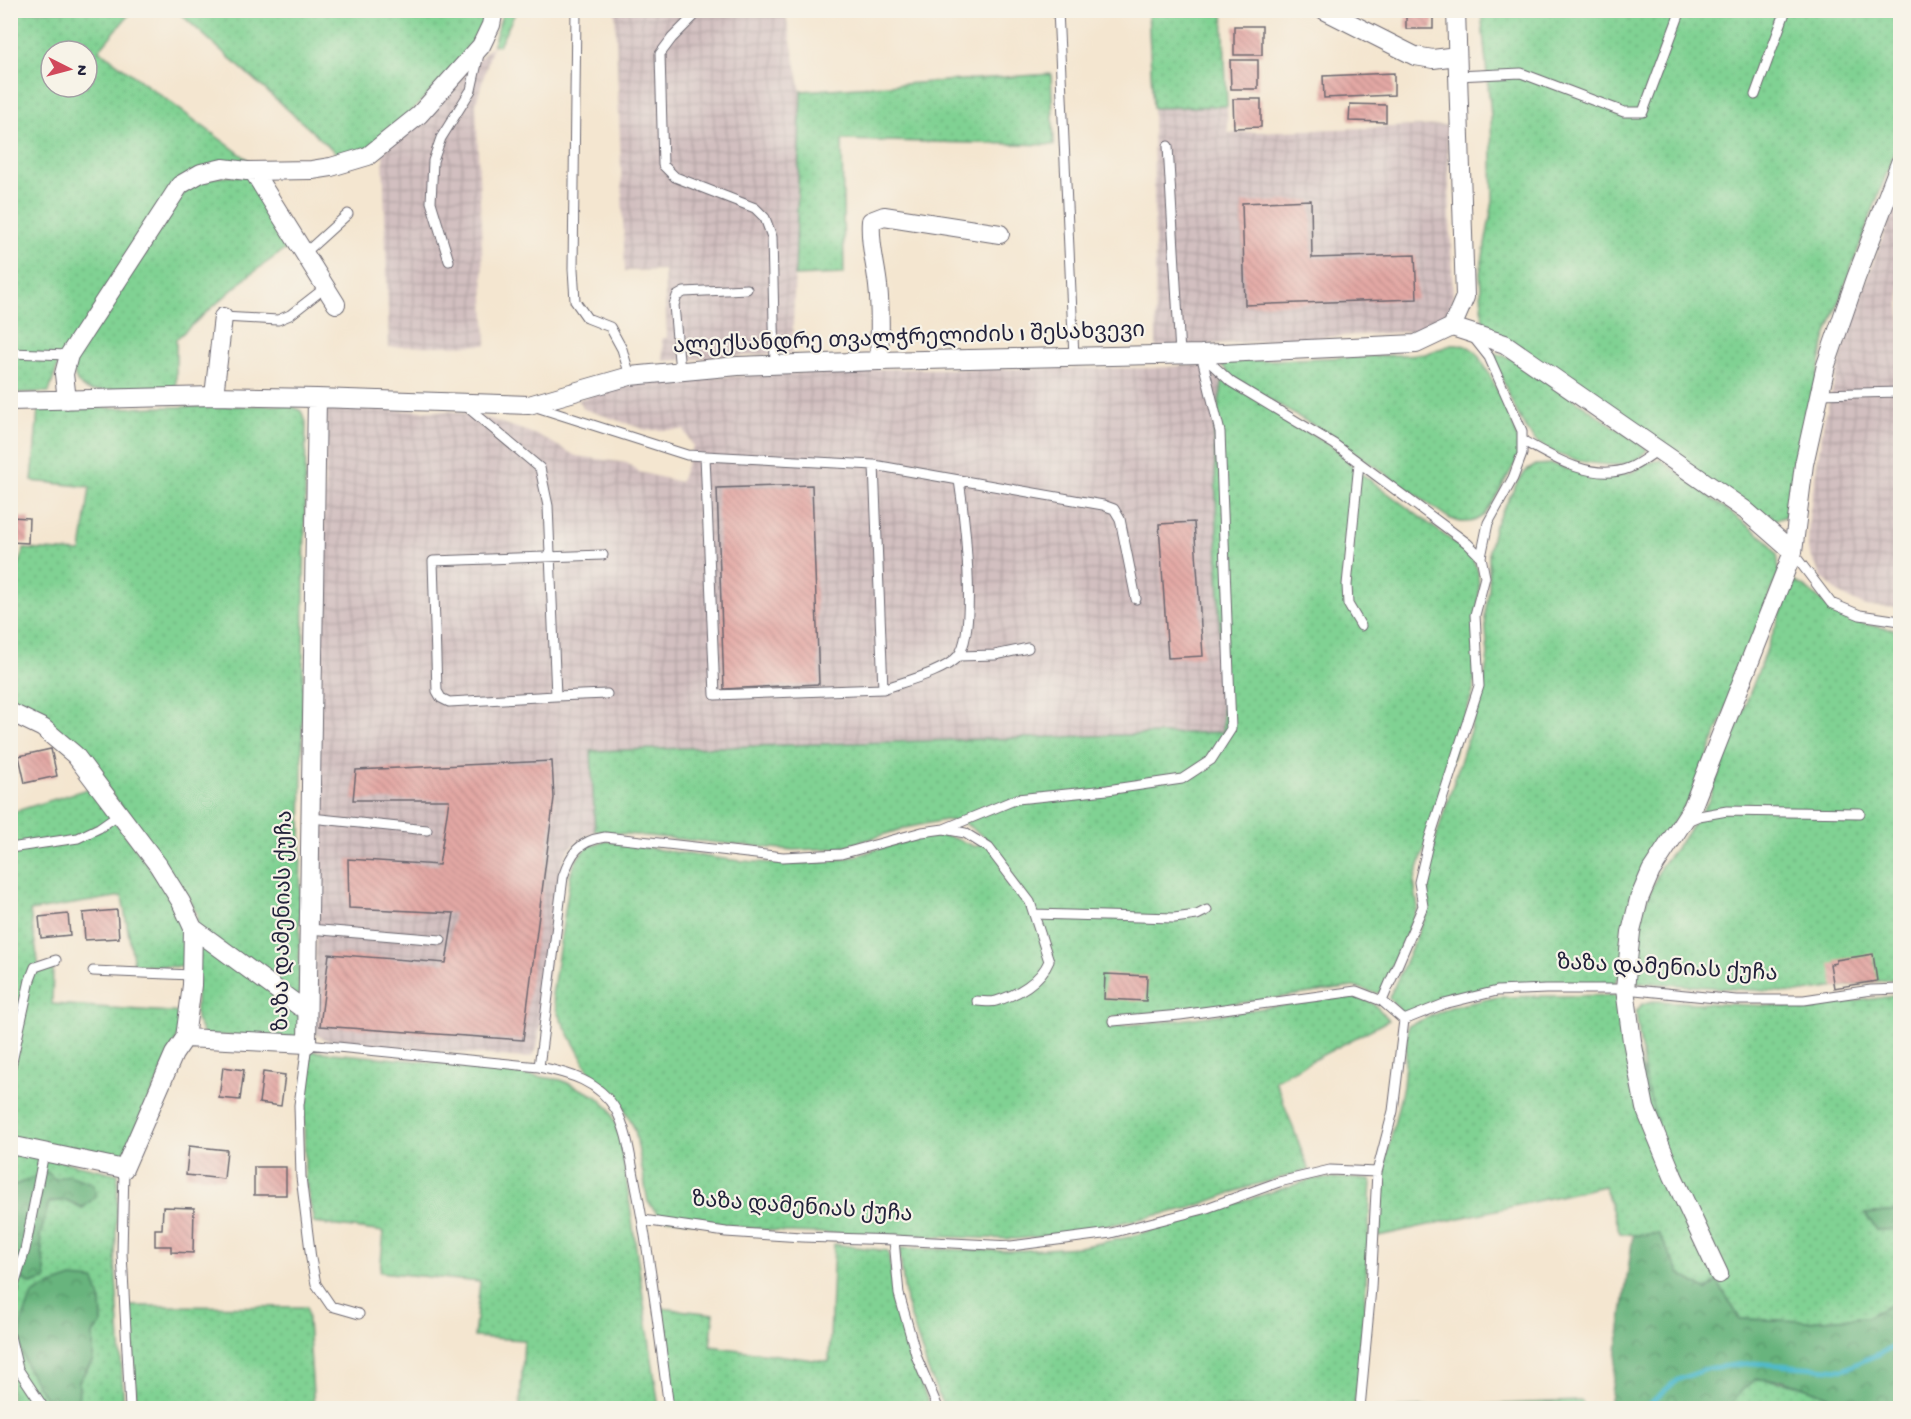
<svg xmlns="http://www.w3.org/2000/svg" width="1911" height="1419" font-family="'Gochi Hand','Noto Sans Georgian',sans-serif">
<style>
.industrial{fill:url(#industrial-grid)}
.green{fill:url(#green-dots);stroke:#517a67;stroke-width:1.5;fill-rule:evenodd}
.forest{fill:url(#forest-crowns);stroke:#456b5c;stroke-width:1.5}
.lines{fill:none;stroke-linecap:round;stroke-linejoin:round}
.stream{stroke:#4fbacc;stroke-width:5}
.building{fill:url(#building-back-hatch)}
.lane-casing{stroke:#6c676f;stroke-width:11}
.street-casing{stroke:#6c676f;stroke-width:20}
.lane{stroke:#fff;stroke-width:9}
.street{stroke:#fff;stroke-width:18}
.labels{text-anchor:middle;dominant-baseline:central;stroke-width:4.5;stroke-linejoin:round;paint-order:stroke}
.street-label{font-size:22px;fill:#22223b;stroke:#f7f3e8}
</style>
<defs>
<pattern id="industrial-grid" width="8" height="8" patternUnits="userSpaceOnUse" patternTransform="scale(1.5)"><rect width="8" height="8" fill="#d2bfc0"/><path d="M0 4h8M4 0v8" fill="none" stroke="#b4a4a6"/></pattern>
<pattern id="green-dots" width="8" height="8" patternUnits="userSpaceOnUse" patternTransform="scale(1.5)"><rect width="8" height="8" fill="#80d293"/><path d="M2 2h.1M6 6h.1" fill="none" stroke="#6eb480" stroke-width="1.8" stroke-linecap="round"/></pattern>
<pattern id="forest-crowns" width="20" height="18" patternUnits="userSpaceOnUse" patternTransform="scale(1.5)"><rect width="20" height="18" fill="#68b47d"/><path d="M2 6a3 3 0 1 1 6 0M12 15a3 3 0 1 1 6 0" fill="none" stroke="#559268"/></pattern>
<pattern id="building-back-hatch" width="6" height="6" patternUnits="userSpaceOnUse" patternTransform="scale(1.5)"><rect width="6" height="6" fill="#e3a8a4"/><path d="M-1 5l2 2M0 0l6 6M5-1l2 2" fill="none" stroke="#c2908e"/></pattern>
</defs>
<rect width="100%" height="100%" fill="#f7f3e8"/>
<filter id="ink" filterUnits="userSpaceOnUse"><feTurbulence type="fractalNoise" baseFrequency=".0167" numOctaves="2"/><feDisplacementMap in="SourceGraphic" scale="12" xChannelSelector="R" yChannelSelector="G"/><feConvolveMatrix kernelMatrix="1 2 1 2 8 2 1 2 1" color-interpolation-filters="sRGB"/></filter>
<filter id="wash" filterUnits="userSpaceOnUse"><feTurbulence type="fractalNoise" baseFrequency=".008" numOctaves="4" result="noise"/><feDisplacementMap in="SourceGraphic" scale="24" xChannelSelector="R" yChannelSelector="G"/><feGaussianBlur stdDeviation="1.35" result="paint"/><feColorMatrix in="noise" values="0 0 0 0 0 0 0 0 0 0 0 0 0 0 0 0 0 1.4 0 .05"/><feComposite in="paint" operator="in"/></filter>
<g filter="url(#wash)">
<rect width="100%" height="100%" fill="#f4e6d0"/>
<path class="industrial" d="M 615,11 L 785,11 L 801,91 L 792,353 L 663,361 L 662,338 L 667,338 L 664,270 L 625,271 Z
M 493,45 L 476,103 L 486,345 L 389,347 L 383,152 Z
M 1227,106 L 1228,133 L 1447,125 L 1453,303 L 1445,321 L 1420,331 L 1156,348 L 1153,108 Z
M 1900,192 L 1900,608 L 1866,606 L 1841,595 L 1821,576 L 1808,550 L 1809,516 L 1824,421 L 1850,324 Z
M 1196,365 L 1208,370 L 1223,379 L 1214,434 L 1223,732 L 591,751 L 595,831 L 578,841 L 569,849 L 563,860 L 537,1049 L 532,1056 L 525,1058 L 331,1042 L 318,1036 L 314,1026 L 326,409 L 451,411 L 490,419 L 540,436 L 576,456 L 627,463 L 639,472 L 680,482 L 693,446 L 684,430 L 646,430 L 584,409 L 578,400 L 625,381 L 880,369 L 1152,368 Z"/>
<path class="green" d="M 10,11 L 132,11 L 99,50 L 254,164 L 189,173 L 59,362 L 49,392 L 11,393 ZM 51,51 L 87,51 L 87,87 L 51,87 Z
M 177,11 L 489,11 L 478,41 L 410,113 L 373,146 L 342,158 Z
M 503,11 L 516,11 L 499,46 L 493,45 Z
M 1148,11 L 1223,11 L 1227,106 L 1153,108 Z
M 1481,11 L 1900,11 L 1900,137 L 1825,339 L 1792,499 L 1786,516 C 1775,522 1769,519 1757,515 L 1489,331 L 1483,325 L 1480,273 L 1493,201 L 1491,116 Z
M 1051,74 L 1054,145 L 842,140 L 844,274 L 795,276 L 801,91 Z
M 248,175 L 291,245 L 248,276 L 176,339 L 176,388 L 91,391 C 74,385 74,376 73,359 L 186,190 L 205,178 Z
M 1451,345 C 1458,345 1467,344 1473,350 C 1484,359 1512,419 1516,434 C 1519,443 1519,454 1516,462 C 1508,475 1493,505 1484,515 C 1474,524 1460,524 1449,518 L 1328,434 L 1234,379 L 1219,362 L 1425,354 Z
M 1491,352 L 1517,360 L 1647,449 C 1641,463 1625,465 1612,465 C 1588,464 1556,458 1537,442 C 1519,426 1501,375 1491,352 Z
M 1223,379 L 1336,449 L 1354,468 L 1471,555 L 1478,571 L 1479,589 L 1474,688 L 1414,882 L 1418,908 L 1380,993 C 1371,994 1364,988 1353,987 L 1198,1009 L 1110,1017 L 1109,1027 L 1181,1020 L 1339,997 C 1369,998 1369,998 1389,1020 L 1275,1080 L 1309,1170 L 1251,1186 L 1191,1208 L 1073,1233 L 1016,1239 L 785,1232 L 661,1218 L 648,1202 L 635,1130 L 622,1104 L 607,1087 L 590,1073 L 558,1014 L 552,995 L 571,872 C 580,852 583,846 606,841 C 678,852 775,873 847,858 C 873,852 919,833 945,836 C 955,838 965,842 975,847 L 987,839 L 964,823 L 945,820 L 905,828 L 841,848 L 793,850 L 595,831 L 591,751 L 1223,732 L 1214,434 Z
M 290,405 L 301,411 L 306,422 L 299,1006 L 300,1029 L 297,1038 L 204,1035 L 196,1019 L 197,914 L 186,893 L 94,770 L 11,705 L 11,593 L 24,549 L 81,552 L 90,487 L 32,481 L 38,409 Z
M 1661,460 L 1768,541 L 1777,555 L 1779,572 L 1693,794 L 1663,838 L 1620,975 L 1613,985 L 1494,987 L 1440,999 L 1404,1015 L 1389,998 L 1427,913 C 1430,896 1426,880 1428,863 L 1483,690 L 1488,655 L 1485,616 L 1489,588 L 1489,550 L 1495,525 L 1516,485 L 1526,471 L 1536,465 L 1552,464 L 1587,475 L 1610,477 L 1633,472 L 1647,463 Z
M 1793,581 C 1809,587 1818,600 1832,610 C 1847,621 1882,629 1900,630 L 1900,978 L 1797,993 L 1636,982 L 1634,971 L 1642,912 L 1661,866 L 1685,836 L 1708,802 Z
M 90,788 L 176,902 L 185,933 L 185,967 L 134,965 L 122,896 L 30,911 L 39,968 L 53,967 L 52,1004 L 184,1013 L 175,1043 L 123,1156 L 111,1160 L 11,1139 L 10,813 Z
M 1620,995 L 1658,1125 L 1646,1084 L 1636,1012 L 1642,1004 L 1653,1001 L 1798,1007 L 1828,1005 L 1900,995 L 1900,1211 L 1865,1214 L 1877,1230 L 1900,1229 L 1900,1300 L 1867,1317 L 1806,1321 L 1740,1319 L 1717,1281 L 1707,1290 L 1680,1274 L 1659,1234 L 1633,1235 L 1620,1233 L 1604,1186 L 1379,1236 L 1384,1168 L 1403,1086 L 1408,1026 L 1451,1007 L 1498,997 Z
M 310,1051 L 462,1065 L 561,1080 L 596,1096 L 610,1109 L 620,1136 L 659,1408 L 520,1408 L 524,1340 L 474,1337 L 480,1282 L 380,1272 L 384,1232 L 314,1223 L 305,1179 L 304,1101 Z
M 11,1150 L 118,1174 L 115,1260 L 124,1408 L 78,1408 L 79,1381 L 93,1360 L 93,1334 L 102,1323 L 101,1302 L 51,1403 L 58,1408 L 11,1408 L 10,1271 L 31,1284 L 46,1279 L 40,1236 L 49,1202 L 66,1200 L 83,1208 L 47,1172 L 11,1187 Z
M 1346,1178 L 1371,1180 L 1363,1345 L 1354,1408 L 944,1408 L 928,1370 L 906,1302 L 899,1248 L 1010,1251 L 1079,1247 L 1129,1237 L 1313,1179 Z
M 834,1244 L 888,1251 C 896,1306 908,1358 931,1408 L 675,1408 L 662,1308 L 714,1314 L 710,1346 L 829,1362 Z
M 129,1306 L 307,1307 L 314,1408 L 137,1406 Z
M 1756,1379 C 1790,1381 1822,1390 1850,1408 L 1727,1408 L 1743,1389 Z
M 1582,1401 L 1584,1408 L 1397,1408 Z"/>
<path class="forest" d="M 47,1172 L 55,1179 L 68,1175 L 92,1183 L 97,1195 L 83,1208 L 66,1200 L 49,1202 L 40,1236 L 46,1279 L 31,1284 L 11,1271 L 10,1187 Z
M 1900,1211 L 1900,1229 L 1877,1230 L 1865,1214 Z
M 1659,1234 L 1680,1274 L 1707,1290 L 1717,1281 L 1740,1319 L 1806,1321 L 1867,1317 L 1900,1300 L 1900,1408 L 1850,1408 L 1838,1401 L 1816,1391 L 1783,1380 L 1756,1379 L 1743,1389 L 1727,1408 L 1609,1408 L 1633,1235 Z
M 72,1278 L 94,1280 L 101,1302 L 102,1323 L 93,1334 L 93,1360 L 79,1381 L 78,1408 L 58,1408 L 51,1403 L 37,1386 L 27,1367 L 20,1347 L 21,1324 L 32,1295 L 46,1287 Z"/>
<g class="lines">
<path class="stream" d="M 1645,1408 L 1677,1380 L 1710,1368 L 1753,1363 L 1842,1370 L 1892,1348 L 1900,1341"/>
</g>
<g id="blocks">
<path class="building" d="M 1406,10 L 1433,10 L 1433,29 L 1406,29 Z
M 1234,26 L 1262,26 L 1262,55 L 1234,55 Z
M 1230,60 L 1258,60 L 1258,89 L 1231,89 Z
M 1394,73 L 1394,95 L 1324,98 L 1323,76 Z
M 1233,99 L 1261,99 L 1261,127 L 1234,128 Z
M 1350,104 L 1386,105 L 1386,122 L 1349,121 Z
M 1311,200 L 1312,258 L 1415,255 L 1417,299 L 1245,305 L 1242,203 Z
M 812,485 L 819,684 L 724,689 L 717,488 Z
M 10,517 L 29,518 L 28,543 L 10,542 Z
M 1194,522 L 1203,656 L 1168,658 L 1159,524 Z
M 51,749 L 57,776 L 25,783 L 19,756 Z
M 552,761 L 554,798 L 523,1040 L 320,1026 L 329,954 L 446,963 L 454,913 L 349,908 L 348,859 L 439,865 L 449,800 L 353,800 L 356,770 Z
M 117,910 L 119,938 L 85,940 L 83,913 Z
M 68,914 L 70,935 L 41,938 L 39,917 Z
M 1873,954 L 1877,981 L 1834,988 L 1830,964 L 1836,963 L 1836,960 Z
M 1105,974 L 1147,976 L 1146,1001 L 1104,999 Z
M 223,1067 L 244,1070 L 240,1100 L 219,1098 Z
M 263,1072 L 285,1075 L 281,1106 L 259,1103 Z
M 189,1146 L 227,1150 L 224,1179 L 186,1175 Z
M 254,1167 L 286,1167 L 286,1195 L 254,1195 Z
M 163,1207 L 194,1208 L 193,1253 L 171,1252 L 171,1246 L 155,1246 L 155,1229 L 162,1229 Z"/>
</g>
</g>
<g filter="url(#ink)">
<use href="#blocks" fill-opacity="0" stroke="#6c676f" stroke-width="1.5"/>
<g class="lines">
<defs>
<path id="lane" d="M 576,10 L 573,269 L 575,301 L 587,318 L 610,327 L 622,349 L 630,376
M 700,10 L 672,38 L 660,54 L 663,165 L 675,177 L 755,208 L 765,218 L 772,237 L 775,365
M 1058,10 L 1074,357
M 1457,76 L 1521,73 L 1624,112 L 1643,112 L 1681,10
M 1755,95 L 1786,10
M 1168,146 L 1180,354
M 305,253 L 348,214
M 449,261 L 431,202 L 433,161 L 441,138 L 471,90 L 479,54
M 223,317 L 278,320 L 290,315 L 326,287
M 1474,338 L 1489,357 L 1522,431 L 1522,454 L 1513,478 L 1488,523 L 1481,557
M 10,353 L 69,355
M 1203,356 L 1231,382 L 1334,444 L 1467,543 L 1481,557 L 1485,577 L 1475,615 L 1479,686 L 1429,840 L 1419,882 L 1423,906 L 1382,1001
M 680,371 L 674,305 L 677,296 L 684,292 L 747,289
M 1819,394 L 1900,392
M 466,406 L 540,468 L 548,506 L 556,696 L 449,702 L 441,698 L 437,691 L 433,561 C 489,559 546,557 603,555
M 533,406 L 687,455 L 874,465 L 959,480 C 964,513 978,631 958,656 C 945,672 902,682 883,689 L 874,465
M 1522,440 C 1553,458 1593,482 1629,468 C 1639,464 1649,456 1658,450
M 705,456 L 715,695 L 883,689
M 1359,463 L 1347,585 L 1348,604 L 1361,626
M 959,480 L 1103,505 L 1114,509 L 1120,519 L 1136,599
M 1793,553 L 1831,603 L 1860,615 L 1900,621
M 959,656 L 995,655 L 1028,648
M 556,696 L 607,694
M 311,818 L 427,830
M 1687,821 L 1699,816 L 1727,811 L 1860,813
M 944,829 L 1017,799 L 1107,790 L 1182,779 L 1211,760 L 1231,729 L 1220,432 L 1201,354
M 10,848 L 78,838 L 99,828 L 119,814
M 1034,914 L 1174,918 L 1197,915 L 1207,910
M 309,929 L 441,940
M 93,971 L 192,975
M 1404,1020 L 1444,1004 L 1497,991 L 1546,989 L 1625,989 L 1736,1000 L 1804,1000 L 1871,990 L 1900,989
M 1113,1021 L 1180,1015 L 1356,991 L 1382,1001 L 1404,1020
M 539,1067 L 563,877 C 571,853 578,841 605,837 L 783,857 L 841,854 L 922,832 L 944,829 L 965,833 L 989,848 L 1030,902 L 1049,961 C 1041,981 1017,995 996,1001 C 991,1003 983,1001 977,1001
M 10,1071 L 30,980 L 35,967 L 56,960
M 124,1169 L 122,1253 L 130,1408
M 643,1220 L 726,1232 L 802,1237 L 894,1240 L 1011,1246 L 1111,1233 L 1204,1209 L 1279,1182 L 1330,1170 L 1377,1172
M 894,1240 L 899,1294 L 917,1358 L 938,1408
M 10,1299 L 25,1250 L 44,1153
M 359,1314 L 331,1306 L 316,1284 L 311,1259 L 301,1177 L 299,1105 L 307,1044 L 539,1067 C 569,1073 599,1081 616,1110 C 628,1132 630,1157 635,1181 C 650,1256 659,1333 669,1408
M 10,1336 L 18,1369 L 44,1408
M 1360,1408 L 1371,1288 L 1377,1172 L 1393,1111 L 1404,1020"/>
<path id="street" d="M 1324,10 L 1415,56 L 1433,59 L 1457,56
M 253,171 L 336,304
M 1452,327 L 1505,344 L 1745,510 L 1793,552
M 879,361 C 880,336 881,311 878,286 C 876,265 869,243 871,221 L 884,216 L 1000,234
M 214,396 L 223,317
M 67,400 L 64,374 L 69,355 L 180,185 L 201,173 L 223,168 L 247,171 L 312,170 L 331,167 L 368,156 L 419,115 L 481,46 L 491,25 L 494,10
M 10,401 L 214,396 L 317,398 L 529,405 L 630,376 L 738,366 L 879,361 L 1201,354 L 1416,344 L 1452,327 L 1465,297 L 1456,10
M 10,712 L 43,728 L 75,755 L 158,865 L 181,902 L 193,928 L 192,985 L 185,1038
M 193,928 L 299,1006 L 307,1009
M 10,1145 L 124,1169 L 174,1054 L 185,1038 L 307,1044 L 317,398
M 1719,1274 L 1673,1176 L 1645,1108 L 1632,1041 L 1625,989 L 1631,932 L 1639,899 L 1651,871 L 1692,808 L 1793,552 L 1804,464 L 1826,365 L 1856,278 L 1900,163"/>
</defs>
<use href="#lane" class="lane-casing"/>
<use href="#street" class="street-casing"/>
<use href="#lane" class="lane"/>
<use href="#street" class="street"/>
</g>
</g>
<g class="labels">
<g class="street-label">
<text transform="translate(909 340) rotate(-2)">ალექსანდრე თვალჭრელიძის I შესახვევი</text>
<text transform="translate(285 921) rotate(-89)">ზაზა დამენიას ქუჩა</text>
<text transform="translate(1667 970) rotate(3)">ზაზა დამენიას ქუჩა</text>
<text transform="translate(802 1209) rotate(4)">ზაზა დამენიას ქუჩა</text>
</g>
</g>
<rect width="1911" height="1419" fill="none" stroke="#f7f3e8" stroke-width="36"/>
<g transform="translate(69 69) rotate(96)"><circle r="28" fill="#f7f3e8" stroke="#a29fa3" stroke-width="1.5"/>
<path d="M0-4.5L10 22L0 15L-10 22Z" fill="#d1495b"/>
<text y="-9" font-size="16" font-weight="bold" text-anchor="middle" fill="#22223b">N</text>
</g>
</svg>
